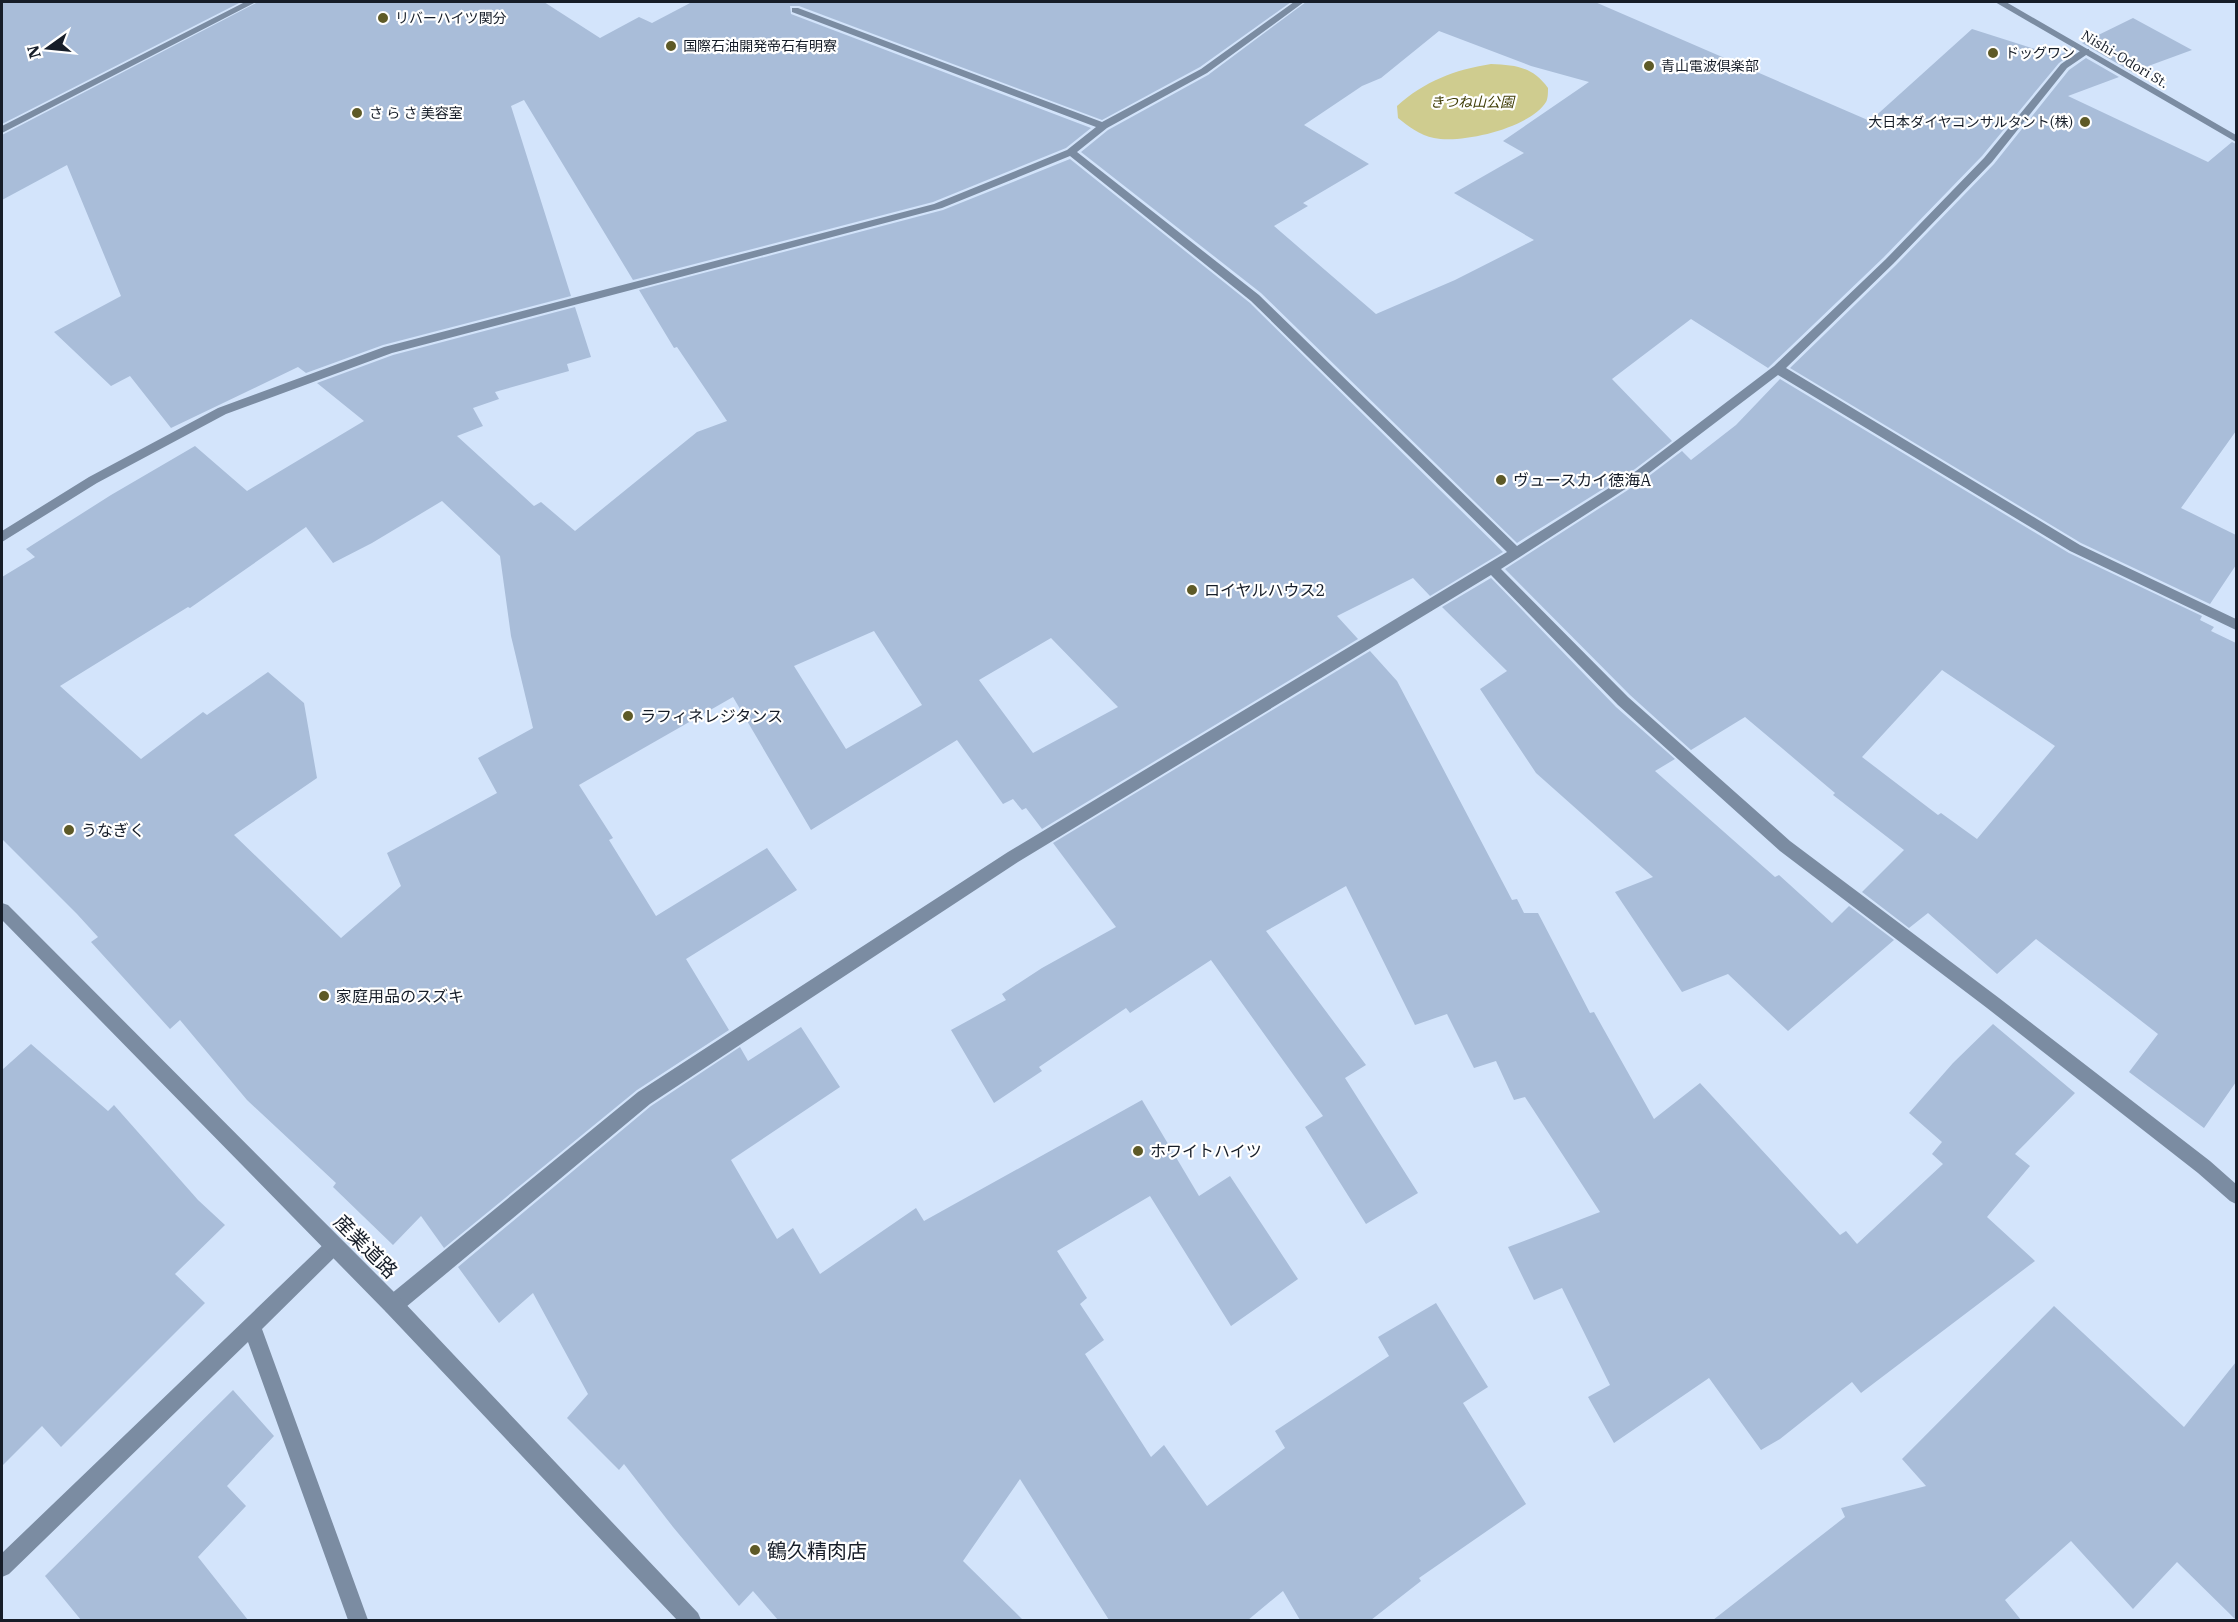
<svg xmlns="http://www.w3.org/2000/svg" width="2238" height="1622" font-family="'IBM Plex Serif','Noto Sans JP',serif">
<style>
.green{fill:#cfcc8f}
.building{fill:#a9bdd9;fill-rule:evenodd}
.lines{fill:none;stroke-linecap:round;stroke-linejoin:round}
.minor{fill:#7b8ca2;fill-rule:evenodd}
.tertiary{fill:#7b8ca2;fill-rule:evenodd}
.poi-dot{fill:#5e5a27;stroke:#fff;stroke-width:2}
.labels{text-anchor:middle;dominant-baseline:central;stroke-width:4.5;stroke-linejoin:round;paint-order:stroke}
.far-poi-label{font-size:14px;fill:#161d28;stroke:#fff;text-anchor:start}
.far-street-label{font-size:14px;fill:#161d28;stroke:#fff}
.far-park-label{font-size:14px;font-style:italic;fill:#3f3c05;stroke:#fff}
.poi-label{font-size:16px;fill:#161d28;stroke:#fff;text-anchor:start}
.near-street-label{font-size:20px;fill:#161d28;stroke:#fff}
.near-poi-label{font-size:20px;fill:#161d28;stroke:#fff;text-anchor:start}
</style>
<rect width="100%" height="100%" fill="#d3e4fb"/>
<path class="green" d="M 1491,64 C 1516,65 1533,67 1548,88 C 1548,92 1548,99 1546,102 C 1530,128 1462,144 1434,138 C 1420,135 1409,127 1398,118 L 1397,106 C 1425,81 1454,70 1491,64 Z"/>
<path class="building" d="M 2,2 L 241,2 L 2,124 Z
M 258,2 L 544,2 L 600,38 L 639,17 L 652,23 L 692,2 L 1291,2 L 1200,67 L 1102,120 L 799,6 L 790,6 L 791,14 L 1091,128 L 1066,148 L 933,202 L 633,280 L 524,100 L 511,106 L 571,296 L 383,345 L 306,373 L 298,367 L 171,428 L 130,376 L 111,386 L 54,332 L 121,296 L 67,165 L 2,200 L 2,135 Z
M 1306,2 L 1595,2 L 1870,121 L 1972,29 L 2057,56 L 2071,49 L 2076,51 L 2059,63 L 1982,156 L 1884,257 L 1768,368 L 1691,319 L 1612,379 L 1672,441 L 1635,469 L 1517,543 L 1261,293 L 1081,152 L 1108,130 L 1208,75 ZM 1439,31 L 1531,66 L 1589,82 L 1503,141 L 1524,153 L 1454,193 L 1534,240 L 1455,280 L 1376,314 L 1274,226 L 1308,206 L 1303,203 L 1369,164 L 1304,125 L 1362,86 L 1381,78 Z
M 2133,18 L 2192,50 L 2132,72 L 2082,43 Z
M 2086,58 L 2119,77 L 2068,96 L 2208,162 L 2232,142 L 2236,144 L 2236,431 L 2181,508 L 2236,535 L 2236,565 L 2210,604 L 2081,543 L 1790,368 L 1896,265 L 1994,164 L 2069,70 Z
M 1070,159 L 1250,303 L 1503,552 L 1430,596 L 1413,578 L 1337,616 L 1358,639 L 1042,829 L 1026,808 L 1022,810 L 1013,799 L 1003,804 L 957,740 L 811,830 L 733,697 L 579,785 L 613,838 L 609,840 L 656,916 L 767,848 L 797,890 L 686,959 L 729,1030 L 637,1090 L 444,1248 L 421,1216 L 393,1245 L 333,1187 L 336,1183 L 247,1100 L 180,1020 L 170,1029 L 91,942 L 98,937 L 77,914 L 2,839 L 2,577 L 35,557 L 26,549 L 111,495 L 195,446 L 247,491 L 364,421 L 317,383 L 393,355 L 575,307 L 591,357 L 567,364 L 569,371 L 495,392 L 499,399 L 473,408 L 483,426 L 457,436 L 534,506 L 541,502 L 575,531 L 697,432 L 727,421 L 677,347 L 674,348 L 639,290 L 943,210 ZM 442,501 L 500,556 L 511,636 L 533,728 L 478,758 L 497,793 L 387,853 L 401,886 L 341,938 L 234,835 L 317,778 L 304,703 L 268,672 L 207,715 L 203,712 L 141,759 L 60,686 L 188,607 L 190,608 L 306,527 L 333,563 L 372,543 ZM 874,631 L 922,705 L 846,749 L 794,666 ZM 1051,638 L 1118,707 L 1033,753 L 979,680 Z
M 1780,379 L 2069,553 L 2202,616 L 2200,620 L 2214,627 L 2211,631 L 2236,643 L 2236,1082 L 2204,1128 L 2129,1072 L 2158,1034 L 2036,939 L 1997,974 L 1928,913 L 1909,928 L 1862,892 L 1904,850 L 1833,795 L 1835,793 L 1745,717 L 1691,750 L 1630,695 L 1505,569 L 1645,479 L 1682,451 L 1691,460 L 1736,425 ZM 1942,670 L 2055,746 L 1977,839 L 1941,813 L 1938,815 L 1862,757 Z
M 1491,578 L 1616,707 L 1675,759 L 1655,771 L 1775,877 L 1779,875 L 1832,923 L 1849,906 L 1894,940 L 1788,1031 L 1728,974 L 1682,992 L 1615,892 L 1653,877 L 1536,773 L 1480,689 L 1507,671 L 1442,607 Z
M 1370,651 L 1397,681 L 1512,900 L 1517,899 L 1524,913 L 1538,913 L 1590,1013 L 1594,1012 L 1654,1119 L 1700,1083 L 1840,1235 L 1846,1231 L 1857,1244 L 1943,1164 L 1932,1154 L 1942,1142 L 1909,1113 L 1953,1063 L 1993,1024 L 2075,1093 L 2015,1154 L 2030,1166 L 1987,1217 L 2035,1261 L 1861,1393 L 1852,1382 L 1780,1439 L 1761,1450 L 1709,1378 L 1614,1443 L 1588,1397 L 1610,1385 L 1562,1288 L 1534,1300 L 1508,1247 L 1600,1212 L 1525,1097 L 1514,1100 L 1496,1061 L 1474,1068 L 1447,1014 L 1415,1025 L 1346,886 L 1266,931 L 1366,1065 L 1345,1078 L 1418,1193 L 1366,1224 L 1305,1127 L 1323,1116 L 1211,960 L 1130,1013 L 1126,1008 L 1039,1067 L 1042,1071 L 994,1103 L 951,1030 L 1006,1000 L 1002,994 L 1042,968 L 1116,927 L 1053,843 Z
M 801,1027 L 840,1087 L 731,1160 L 777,1239 L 793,1228 L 820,1274 L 916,1208 L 924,1221 L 1142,1100 L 1199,1196 L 1230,1176 L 1298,1279 L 1231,1326 L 1150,1196 L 1057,1251 L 1087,1298 L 1080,1304 L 1104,1340 L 1085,1354 L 1151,1457 L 1164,1445 L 1207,1506 L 1285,1448 L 1275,1431 L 1389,1356 L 1378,1337 L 1436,1303 L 1488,1387 L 1463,1403 L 1526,1504 L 1419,1578 L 1421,1581 L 1371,1620 L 1300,1620 L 1283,1591 L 1248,1620 L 1109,1620 L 1020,1479 L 963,1561 L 1023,1620 L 778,1620 L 753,1591 L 739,1606 L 673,1527 L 624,1464 L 619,1470 L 567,1418 L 588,1394 L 533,1293 L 499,1323 L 458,1267 L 651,1106 L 740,1047 L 748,1061 Z
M 31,1044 L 108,1111 L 114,1105 L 198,1200 L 225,1225 L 175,1274 L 205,1303 L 61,1447 L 42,1426 L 2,1466 L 2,1070 Z
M 2054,1306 L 2184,1427 L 2236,1362 L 2236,1620 L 2177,1562 L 2133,1609 L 2071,1541 L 2005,1600 L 2021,1620 L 1713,1620 L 1845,1517 L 1841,1508 L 1926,1486 L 1902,1459 Z
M 233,1390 L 274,1436 L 227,1486 L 246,1506 L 198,1557 L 248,1620 L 81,1620 L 45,1576 Z"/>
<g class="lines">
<path class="minor" d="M 245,2 L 256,2 L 2,133 L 2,126 Z
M 1294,2 L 1304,2 L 1207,73 L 1107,128 L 1077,152 L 1259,295 L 1517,546 L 1636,471 L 1774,366 L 1886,259 L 1984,158 L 2061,64 L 2083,49 L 2089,49 L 2089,53 L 2067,68 L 1992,162 L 1894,263 L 1786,368 L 2080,545 L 2236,619 L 2236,630 L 2070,551 L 1778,375 L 1644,477 L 1501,569 L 1628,697 L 1790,841 L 1999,998 L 2210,1161 L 2236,1184 L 2236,1204 L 2230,1201 L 2198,1173 L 1987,1008 L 1780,851 L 1618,705 L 1491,575 L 1018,862 L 650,1104 L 400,1312 L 393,1314 L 386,1312 L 384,1305 L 386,1298 L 638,1092 L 1008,852 L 1507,552 L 1251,301 L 1070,156 L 942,208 L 392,353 L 226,414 L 97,483 L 2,542 L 2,531 L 89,477 L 218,408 L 384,347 L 934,204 L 1067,150 L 1096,127 L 792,12 L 792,8 L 798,8 L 1102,122 L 1201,69 Z
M 334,1237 L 340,1240 L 343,1246 L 340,1252 L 262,1329 L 368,1620 L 348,1620 L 248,1342 L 9,1574 L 2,1577 L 2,1553 L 328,1240 Z"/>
<path class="tertiary" d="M 1995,2 L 2006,2 L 2236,135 L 2236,142 Z
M 2,903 L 8,905 L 400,1298 L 698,1613 L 701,1620 L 677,1620 L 386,1312 L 2,920 Z"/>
</g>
<g class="poi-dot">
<circle cx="383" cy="18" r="6"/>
<circle cx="671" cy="46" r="6"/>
<circle cx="1993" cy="53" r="6"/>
<circle cx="1649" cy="66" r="6"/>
<circle cx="357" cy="113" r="6"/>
<circle cx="2085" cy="122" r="6"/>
<circle cx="1501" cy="480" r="6"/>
<circle cx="1192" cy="590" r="6"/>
<circle cx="628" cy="716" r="6"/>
<circle cx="69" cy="830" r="6"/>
<circle cx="324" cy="996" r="6"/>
<circle cx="1138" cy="1151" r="6"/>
<circle cx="755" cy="1550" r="6"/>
</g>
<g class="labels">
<g class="far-poi-label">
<text x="395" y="18">リバーハイツ関分</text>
<text x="683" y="46">国際石油開発帝石有明寮</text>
<text x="2005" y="53">ドッグワン</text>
<text x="1661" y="66">青山電波倶楽部</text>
<text x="369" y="113">さ ら さ 美容室</text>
<text x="2073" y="122" text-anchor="end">大日本ダイヤコンサルタント(株)</text>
</g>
<g class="far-street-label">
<text transform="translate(2125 59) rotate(31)">Nishi-Odori St.</text>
</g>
<g class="far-park-label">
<text x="1472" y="102">きつね山公園</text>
</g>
<g class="poi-label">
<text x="1513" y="480">ヴュースカイ徳海A</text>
<text x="1204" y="590">ロイヤルハウス2</text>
<text x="640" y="716">ラフィネレジタンス</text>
<text x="81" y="830">うなぎく</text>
<text x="336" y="996">家庭用品のスズキ</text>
<text x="1150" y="1151">ホワイトハイツ</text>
</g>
<g class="near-street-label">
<text transform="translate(366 1246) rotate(45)">産業道路</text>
</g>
<g class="near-poi-label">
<text x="767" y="1550">鶴久精肉店</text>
</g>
</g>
<rect width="2238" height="1622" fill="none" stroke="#161d28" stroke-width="6"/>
<g transform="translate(48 48) rotate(255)" stroke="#ffffff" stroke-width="4.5" paint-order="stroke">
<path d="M0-4.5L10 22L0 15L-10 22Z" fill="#161d28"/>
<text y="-9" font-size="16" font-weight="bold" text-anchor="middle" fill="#161d28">N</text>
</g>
</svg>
